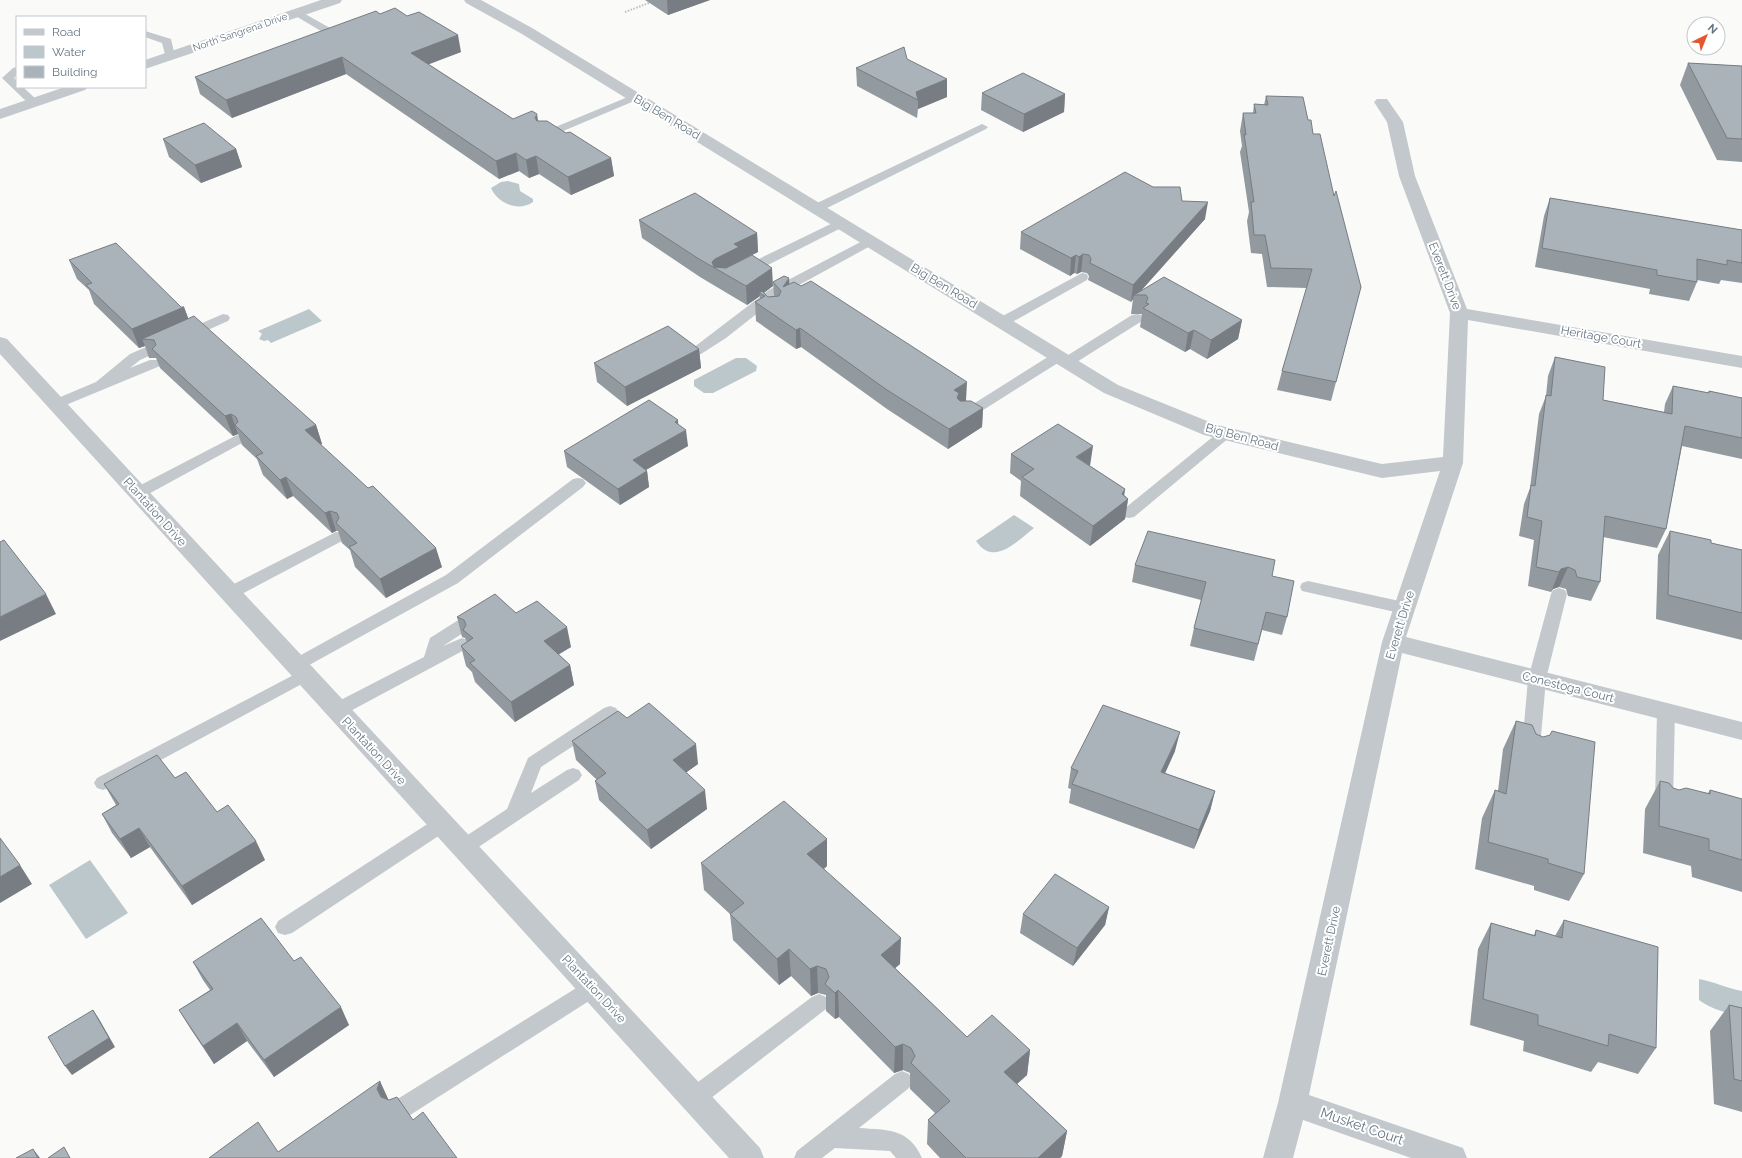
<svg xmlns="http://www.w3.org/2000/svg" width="1742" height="1158" font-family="Raleway,sans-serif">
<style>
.water{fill:#bbc7cb}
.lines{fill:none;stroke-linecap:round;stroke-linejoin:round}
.path{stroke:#bbbfc2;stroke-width:2;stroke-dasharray:1.5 1.5;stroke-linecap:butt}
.service{fill:#c3c8cc;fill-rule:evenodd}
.minor{fill:#c3c8cc;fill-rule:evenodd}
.wall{fill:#929a9f}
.shaded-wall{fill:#777d82}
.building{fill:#aab3b9;stroke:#777d82}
.labels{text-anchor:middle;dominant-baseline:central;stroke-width:4;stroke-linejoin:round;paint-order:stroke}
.far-street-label{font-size:10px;fill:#657683;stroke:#fff}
.street-label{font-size:12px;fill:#657683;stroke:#fff}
.near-street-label{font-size:14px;fill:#657683;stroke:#fff}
</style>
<rect width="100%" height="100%" fill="#fafaf8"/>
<path class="water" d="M 508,181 L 519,184 L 520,191 L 533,199 L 533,202 C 519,212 498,204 491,188 L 501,182 Z
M 309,309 L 322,321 L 271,343 L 268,340 L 264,341 L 259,339 L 262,334 L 258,331 Z
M 736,358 L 746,358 L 757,366 L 756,371 L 713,393 L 704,393 L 694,386 L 694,380 Z
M 1014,515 L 1034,528 C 1016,542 994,567 976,541 Z
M 90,860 L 128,913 L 86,939 L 49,885 Z
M 1699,979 C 1715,982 1726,988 1742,991 L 1742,1015 C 1728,1014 1711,1009 1699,1000 Z"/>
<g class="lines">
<path class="path" d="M 625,12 L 657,0"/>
<path class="service" d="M 298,10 L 339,33 L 340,35 L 339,37 L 331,37 L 294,15 L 293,13 L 294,11 Z
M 145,31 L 171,39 L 175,56 L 174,58 L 166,58 L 162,43 L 145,37 Z
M 17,67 L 17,75 L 14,78 L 17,81 L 17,87 L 23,87 L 38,101 L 40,103 L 38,105 L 30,105 L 2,78 L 13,68 Z
M 635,94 L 639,95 L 641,97 L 639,99 L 549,137 L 541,137 L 539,135 L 541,133 Z
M 982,124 L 988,127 L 986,129 L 821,211 L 817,212 L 811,208 L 813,205 Z
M 841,219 L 847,223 L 845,226 L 748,275 L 743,276 L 737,272 L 738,269 Z
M 870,237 L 874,238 L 876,241 L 874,244 L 779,296 L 726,338 L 701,354 L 691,354 L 689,351 L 769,290 Z
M 1082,273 L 1087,274 L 1088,277 L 1087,280 L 1007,325 L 997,325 L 995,322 L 997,319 Z
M 223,314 L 228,315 L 230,318 L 228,321 L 140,360 L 130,368 L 150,360 L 160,360 L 162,363 L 160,366 L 61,407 L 51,407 L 49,404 L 51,401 L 96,382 L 130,354 Z
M 1137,314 L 1142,315 L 1144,318 L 1142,321 L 1072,365 L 1062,365 L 1061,361 L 969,419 L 959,419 L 957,416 L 959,413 L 1054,353 L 1064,353 L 1065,357 L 1132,315 Z
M 1225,429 L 1230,431 L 1232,434 L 1230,437 L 1134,517 L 1129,518 L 1124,517 L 1121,513 L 1124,509 L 1220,431 Z
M 237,435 L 242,437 L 244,440 L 242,443 L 143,497 L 138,498 L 133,497 L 130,493 L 133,489 Z
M 578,478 L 583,479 L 586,483 L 583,487 L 458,583 L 302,669 L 296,671 L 290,669 L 288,665 L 290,661 L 446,575 L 573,479 Z
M 336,532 L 342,533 L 344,537 L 342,541 L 236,597 L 230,599 L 224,597 L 222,593 L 224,589 Z
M 1308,581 L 1404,602 L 1410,604 L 1412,608 L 1410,612 L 1404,614 L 1302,591 L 1300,587 L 1302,583 Z
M 1559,588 L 1565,590 L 1567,594 L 1546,679 L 1540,748 L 1537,753 L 1531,755 L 1525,753 L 1522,748 L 1528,679 L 1551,594 L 1553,590 Z
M 477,610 L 483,612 L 485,616 L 483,620 L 443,646 L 462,638 L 468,640 L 470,644 L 468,648 L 343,715 L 337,717 L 331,715 L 328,710 L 331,705 L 424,657 L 430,638 L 471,612 Z
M 305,669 L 311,671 L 313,675 L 311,679 L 109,788 L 103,790 L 97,788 L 94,783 L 97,778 Z
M 1666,704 L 1672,706 L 1675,711 L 1673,803 L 1670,808 L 1664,810 L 1658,808 L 1655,803 L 1657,711 L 1660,706 Z
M 610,706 L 616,708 L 619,713 L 616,718 L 541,767 L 531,793 L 567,770 L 573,768 L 579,770 L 582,775 L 579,780 L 471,852 L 464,855 L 457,852 L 455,847 L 457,842 L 507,809 L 528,758 L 604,708 Z
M 442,816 L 449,819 L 451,824 L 449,829 L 292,933 L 285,935 L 278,933 L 275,927 L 278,921 L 435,819 Z
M 593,979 L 600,982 L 603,988 L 600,994 L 407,1117 L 399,1120 L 391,1117 L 388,1110 L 391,1103 L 586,982 Z
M 819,994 L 826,997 L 829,1003 L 826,1009 L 702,1105 L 694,1108 L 686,1105 L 683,1098 L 686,1091 L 812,997 Z
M 902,1071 L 909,1074 L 913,1081 L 909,1088 L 859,1128 C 887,1130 909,1128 922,1158 L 896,1158 L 890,1151 L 835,1148 L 822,1158 L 794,1158 L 797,1151 L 895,1074 Z"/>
<path class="minor" d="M 321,0 L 342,0 L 340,3 L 145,69 L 145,60 Z
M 464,0 L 481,0 L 532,28 L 1118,385 L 1217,425 L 1382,464 L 1443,457 L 1450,313 L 1399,176 L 1387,122 L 1374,102 L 1377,99 L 1387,99 L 1403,122 L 1415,176 L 1467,309 L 1742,356 L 1742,368 L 1468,320 L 1463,463 L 1406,637 L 1742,722 L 1742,740 L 1402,653 L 1309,1095 L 1463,1148 L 1467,1158 L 1411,1158 L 1303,1120 L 1293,1158 L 1263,1158 L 1278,1103 L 1382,642 L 1440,471 L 1382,478 L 1204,435 L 1104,393 L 522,34 L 466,3 Z
M 65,87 L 88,87 L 85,90 L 0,119 L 0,109 Z
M 0,337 L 7,339 L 760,1148 L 764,1158 L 729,1158 L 0,354 Z"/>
</g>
<path class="wall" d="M 645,0 L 710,0 L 668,15 Z
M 380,14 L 461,52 L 428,64 L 513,119 L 538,121 L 566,133 L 611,158 L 614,176 L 571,195 L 539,174 L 529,178 L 519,171 L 499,179 L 346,74 L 232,118 L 200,94 L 195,77 Z
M 907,59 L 947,97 L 918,109 L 917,118 L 857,86 L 856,68 Z
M 1688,63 L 1742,66 L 1742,162 L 1717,160 L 1680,85 Z
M 982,93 L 1065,94 L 1064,112 L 1023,132 L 981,110 Z
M 1266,96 L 1308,120 L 1313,134 L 1334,196 L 1361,287 L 1331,401 L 1277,390 L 1282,371 L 1307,288 L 1267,287 L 1262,254 L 1251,253 L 1247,221 L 1249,212 L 1240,152 L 1242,146 L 1240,131 L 1243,113 L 1253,113 L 1254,104 L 1264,105 Z
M 163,139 L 236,149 L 242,167 L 201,183 L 169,157 Z
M 1153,187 L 1182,201 L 1205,219 L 1141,291 L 1242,320 L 1238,339 L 1207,359 L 1190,349 L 1185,352 L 1140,327 L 1142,314 L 1131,314 L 1133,299 L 1131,302 L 1088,280 L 1089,276 L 1087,273 L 1081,272 L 1077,274 L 1074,273 L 1070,276 L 1020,249 L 1021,232 Z
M 1550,198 L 1742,230 L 1742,283 L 1721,280 L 1719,284 L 1697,280 L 1697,282 L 1689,301 L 1649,294 L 1650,289 L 1535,267 L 1544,216 Z
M 639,220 L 757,233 L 758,252 L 740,261 L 773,286 L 764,293 L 768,297 L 774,296 L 773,282 L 789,284 L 966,401 L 983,408 L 982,427 L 948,449 L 887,409 L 801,347 L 796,349 L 756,321 L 755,302 L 760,299 L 760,296 L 747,305 L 700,277 L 642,238 Z
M 69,260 L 181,307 L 184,307 L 188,318 L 316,425 L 322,444 L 320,445 L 442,567 L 386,598 L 355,567 L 350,550 L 342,543 L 338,531 L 336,531 L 332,533 L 293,496 L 287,499 L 263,475 L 257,459 L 242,445 L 238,434 L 233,436 L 160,368 L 156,358 L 149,358 L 145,346 L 139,348 L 94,304 L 89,290 L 77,279 Z
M 699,349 L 701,368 L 627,406 L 597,382 L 594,363 Z
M 1555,357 L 1603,400 L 1664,412 L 1665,404 L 1673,386 L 1708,393 L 1709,391 L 1742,398 L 1742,459 L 1682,446 L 1666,529 L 1657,548 L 1603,537 L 1600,582 L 1591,601 L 1568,596 L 1566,589 L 1559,587 L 1553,589 L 1551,592 L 1528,586 L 1534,540 L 1519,536 L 1524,504 L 1530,488 L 1539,414 L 1546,396 L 1548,376 Z
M 678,420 L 678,425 L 688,446 L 646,470 L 647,471 L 649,487 L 620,505 L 567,467 L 564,451 Z
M 1011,454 L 1090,466 L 1125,489 L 1124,495 L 1128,499 L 1125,519 L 1090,546 L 1020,496 L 1021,481 L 1010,473 Z
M 1670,531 L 1711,543 L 1742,550 L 1742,640 L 1656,619 L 1658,555 Z
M 1135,565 L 1272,576 L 1287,617 L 1282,635 L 1262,630 L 1254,661 L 1190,646 L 1194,628 L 1201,600 L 1132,582 Z
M 516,613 L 571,647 L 558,654 L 570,665 L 574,685 L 515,722 L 475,682 L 472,672 L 466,666 L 461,646 L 467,642 L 465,638 L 462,637 L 457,617 Z
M 627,718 L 698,764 L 686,772 L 707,809 L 651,849 L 599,800 L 595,781 L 597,780 L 576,760 L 572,741 Z
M 1516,721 L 1584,874 L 1569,901 L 1534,890 L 1534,886 L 1475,869 L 1482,818 L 1495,790 L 1498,791 L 1503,749 Z
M 1175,751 L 1165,773 L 1215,791 L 1210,811 L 1194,849 L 1069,803 L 1071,789 L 1068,788 L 1071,768 Z
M 175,778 L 217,812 L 265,860 L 192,905 L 150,847 L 131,858 L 112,833 L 102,814 L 116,805 L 104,784 Z
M 1660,781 L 1673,788 L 1679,790 L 1708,793 L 1710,790 L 1742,799 L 1742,892 L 1692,877 L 1691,866 L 1643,853 L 1645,809 Z
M 827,839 L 827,866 L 824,869 L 900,964 L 895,968 L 967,1037 L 1030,1050 L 1027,1075 L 1017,1084 L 1067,1131 L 1062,1156 L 1060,1158 L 940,1158 L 927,1144 L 928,1120 L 935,1113 L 910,1089 L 910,1073 L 903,1070 L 894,1073 L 839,1017 L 835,1019 L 826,1011 L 826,995 L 818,993 L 811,996 L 791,976 L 779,985 L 733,940 L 730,914 L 704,890 L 701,863 Z
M 1109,907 L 1105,925 L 1073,966 L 1020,933 L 1023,914 Z
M 1564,920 L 1656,1048 L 1638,1074 L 1598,1062 L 1591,1072 L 1523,1051 L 1524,1041 L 1470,1025 L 1478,949 L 1491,923 L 1534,935 L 1536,930 L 1555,936 Z
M 294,961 L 349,1025 L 274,1077 L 247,1041 L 214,1064 L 190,1028 L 179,1010 L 210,990 L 203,980 L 193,962 Z
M 1729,1005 L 1742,1008 L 1742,1112 L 1714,1104 L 1710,1031 Z"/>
<path class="shaded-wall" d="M 667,0 L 710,0 L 668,15 Z
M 458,35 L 461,52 L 414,70 L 411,53 Z
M 342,57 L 346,74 L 232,118 L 226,100 Z
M 947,79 L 947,97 L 918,109 L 918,100 L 916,92 Z
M 1065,94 L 1064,112 L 1023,132 L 1024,114 Z
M 537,114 L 540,132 L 535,118 Z
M 236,149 L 242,167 L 201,183 L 195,165 Z
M 516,153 L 519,171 L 499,179 L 496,161 Z
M 536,156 L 539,174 L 529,178 L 526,160 Z
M 611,158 L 614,176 L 571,195 L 568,177 Z
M 1208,202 L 1205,219 L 1137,295 L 1134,295 L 1133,299 L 1131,302 L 1133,285 Z
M 757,233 L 758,252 L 740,261 L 725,274 L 713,267 L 712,262 L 715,259 L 734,244 Z
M 1083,254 L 1081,272 L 1077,274 L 1079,257 Z
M 1076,255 L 1074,273 L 1070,276 L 1071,258 Z
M 772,268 L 773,286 L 762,294 L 759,293 L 760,296 L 747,305 L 746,286 Z
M 789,278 L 790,297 L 783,287 Z
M 184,307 L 191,326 L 154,340 L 142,339 L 145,346 L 139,348 L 132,329 Z
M 1242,320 L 1238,339 L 1207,359 L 1211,340 Z
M 800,328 L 801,347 L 796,349 L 796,330 Z
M 1194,330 L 1190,349 L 1185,352 L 1188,333 Z
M 699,349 L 701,368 L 627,406 L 625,387 Z
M 967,382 L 966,401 L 958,406 L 954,390 Z
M 983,408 L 982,427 L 948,449 L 949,429 Z
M 231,414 L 238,434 L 233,436 L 225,416 Z
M 678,420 L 679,434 L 686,430 L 688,446 L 635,476 L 633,460 L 675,422 Z
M 316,425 L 322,444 L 311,449 L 305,430 Z
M 1093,446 L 1090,466 L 1076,457 Z
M 647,471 L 649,487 L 620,505 L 618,489 Z
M 286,477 L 293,496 L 287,499 L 280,480 Z
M 1125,489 L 1123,503 L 1128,499 L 1125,519 L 1090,546 L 1093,526 L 1122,494 Z
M 330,511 L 336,531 L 332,533 L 325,513 Z
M 436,548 L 442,567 L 386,598 L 380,579 Z
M 1568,567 L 1559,587 L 1553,589 L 1551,592 L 1559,572 L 1561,569 Z
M 46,594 L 56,614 L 0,641 L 0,617 Z
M 567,627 L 571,647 L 548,661 L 544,641 Z
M 570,665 L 574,685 L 515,722 L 511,702 Z
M 1180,732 L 1175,751 L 1157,791 L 1161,772 Z
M 696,744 L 698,764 L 676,780 L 673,760 Z
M 705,790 L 707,809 L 651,849 L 647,830 Z
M 1215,791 L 1210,811 L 1194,849 L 1199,830 Z
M 139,828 L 150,847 L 131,858 L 120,839 Z
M 827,839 L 827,866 L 808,881 L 807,854 Z
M 256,841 L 265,860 L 192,905 L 182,886 Z
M 20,865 L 32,884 L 0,903 L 0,877 Z
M 1109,907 L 1105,925 L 1073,966 L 1077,948 Z
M 901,938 L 900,964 L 880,981 L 881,955 Z
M 789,949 L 791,976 L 779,985 L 777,959 Z
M 817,966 L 818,993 L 811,996 L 810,969 Z
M 838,990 L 839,1017 L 835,1019 L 835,993 Z
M 341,1007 L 349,1025 L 274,1077 L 264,1060 Z
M 93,1010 L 99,1019 L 115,1047 L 72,1075 L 65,1066 Z
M 237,1023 L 247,1041 L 214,1064 L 203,1046 Z
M 903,1044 L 903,1070 L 894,1073 L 895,1047 Z
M 1030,1050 L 1027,1075 L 1001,1098 L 1004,1072 Z
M 380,1081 L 390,1103 L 387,1111 L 377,1089 Z
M 1067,1131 L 1062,1156 L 1060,1158 L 1038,1158 Z
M 33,1149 L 40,1158 L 38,1158 Z"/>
<path class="building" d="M 395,8 L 407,16 L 419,12 L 458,35 L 411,53 L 513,119 L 532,111 L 537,114 L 535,118 L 537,121 L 547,121 L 566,133 L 570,132 L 611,158 L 568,177 L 536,156 L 526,160 L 516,153 L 496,161 L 342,57 L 226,100 L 195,77 L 376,11 L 380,14 Z
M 904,47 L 907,59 L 947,79 L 916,92 L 918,100 L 856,68 Z
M 1688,63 L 1742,66 L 1742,139 L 1727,138 Z
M 1023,73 L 1065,94 L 1024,114 L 982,93 Z
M 1266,96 L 1303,97 L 1308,120 L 1311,120 L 1313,134 L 1320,134 L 1334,196 L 1336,191 L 1361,287 L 1336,382 L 1282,371 L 1312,269 L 1271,268 L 1265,235 L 1254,235 L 1251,202 L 1254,202 L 1244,134 L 1246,135 L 1243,113 L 1256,113 L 1254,104 L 1268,105 Z
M 204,123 L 236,149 L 195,165 L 163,139 Z
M 1125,172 L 1153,187 L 1180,187 L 1182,201 L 1208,202 L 1133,285 L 1090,263 L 1091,259 L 1089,255 L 1083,254 L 1079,257 L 1076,255 L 1071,258 L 1021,232 Z
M 695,193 L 757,233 L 734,244 L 739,247 L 715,259 L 712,262 L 714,267 L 726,268 L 752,255 L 772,268 L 746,286 L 699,259 L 639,220 Z
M 1550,198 L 1742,230 L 1742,263 L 1727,260 L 1727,265 L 1697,259 L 1697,282 L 1657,275 L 1657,270 L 1542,248 Z
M 116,243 L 181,307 L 184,307 L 132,329 L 86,285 L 92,283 L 69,260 Z
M 784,276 L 789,278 L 783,287 L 794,282 L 801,286 L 811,281 L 967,382 L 954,390 L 959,393 L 957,398 L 960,401 L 971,401 L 983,408 L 949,429 L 887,390 L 800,328 L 796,330 L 755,302 L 765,296 L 759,293 L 762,291 L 768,297 L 779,296 L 781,291 L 773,282 Z
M 1164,277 L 1242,320 L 1211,340 L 1194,330 L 1188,333 L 1143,308 L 1149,304 L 1146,303 L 1148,298 L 1146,295 L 1134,295 Z
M 194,316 L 316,425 L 305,430 L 368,488 L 373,486 L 436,548 L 380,579 L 349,547 L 357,543 L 336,523 L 339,518 L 337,513 L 330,511 L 325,513 L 286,477 L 280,480 L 256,456 L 263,453 L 235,425 L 238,422 L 236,417 L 231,414 L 225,416 L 152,349 L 156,345 L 154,340 L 142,339 Z
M 668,326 L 699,349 L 625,387 L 594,363 Z
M 1555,357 L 1605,367 L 1603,400 L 1672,414 L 1673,386 L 1709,393 L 1709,391 L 1742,398 L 1742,438 L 1685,426 L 1666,529 L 1605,516 L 1600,582 L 1577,577 L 1575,570 L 1568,567 L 1561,569 L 1559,572 L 1536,567 L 1542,521 L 1527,517 L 1531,485 L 1535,486 L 1546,395 L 1551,396 Z
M 649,400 L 678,420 L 675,422 L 686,430 L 633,460 L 647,471 L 618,489 L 564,451 Z
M 1058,424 L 1093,446 L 1076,457 L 1125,489 L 1122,494 L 1128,499 L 1093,526 L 1022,477 L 1034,469 L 1011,454 Z
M 1148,531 L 1275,560 L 1272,576 L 1294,581 L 1287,617 L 1266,612 L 1258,644 L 1194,628 L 1206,582 L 1135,565 Z
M 1670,531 L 1711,540 L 1711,543 L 1742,550 L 1742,613 L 1668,595 Z
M 4,540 L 46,594 L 0,617 L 0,542 Z
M 495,594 L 516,613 L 537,601 L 567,627 L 544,641 L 570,665 L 511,702 L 470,663 L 475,660 L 461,646 L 473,638 L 463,630 L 466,625 L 464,620 L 457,617 Z
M 649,703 L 696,744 L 673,760 L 705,790 L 647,830 L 595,781 L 606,773 L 572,741 L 618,711 L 627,718 Z
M 1103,705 L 1180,732 L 1161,772 L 1215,791 L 1199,830 L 1072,784 L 1078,771 L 1071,768 Z
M 1516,721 L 1532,725 L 1536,734 L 1543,737 L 1550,735 L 1552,731 L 1595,742 L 1584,874 L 1548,863 L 1548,859 L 1488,842 L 1495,790 L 1506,794 Z
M 157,755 L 175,778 L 186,772 L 217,812 L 228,805 L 256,841 L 182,886 L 139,828 L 120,839 L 102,814 L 119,804 L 104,784 Z
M 1660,781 L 1669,783 L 1673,788 L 1679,790 L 1686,788 L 1710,794 L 1710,790 L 1742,799 L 1742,860 L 1709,850 L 1709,839 L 1659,826 Z
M 784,801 L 827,839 L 807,854 L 901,938 L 881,955 L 967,1037 L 992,1015 L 1030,1050 L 1004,1072 L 1067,1131 L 1038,1158 L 966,1158 L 928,1120 L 950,1101 L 911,1063 L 915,1056 L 911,1048 L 903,1044 L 895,1047 L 838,990 L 835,993 L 825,984 L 829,977 L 826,969 L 817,966 L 810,969 L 789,949 L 777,959 L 730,914 L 744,903 L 701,863 Z
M 0,838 L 20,865 L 0,877 Z
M 1055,874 L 1109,907 L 1077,948 L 1023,914 Z
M 261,918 L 294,961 L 301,957 L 341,1007 L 264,1060 L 237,1023 L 203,1046 L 179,1010 L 213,989 L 193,962 Z
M 1564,920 L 1658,947 L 1656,1048 L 1609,1034 L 1608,1046 L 1538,1025 L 1538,1015 L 1483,999 L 1491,923 L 1535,936 L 1536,930 L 1562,938 Z
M 1729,1005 L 1742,1008 L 1742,1081 L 1734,1079 Z
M 93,1010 L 109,1038 L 65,1066 L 48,1037 Z
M 380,1081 L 377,1089 L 381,1097 L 389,1100 L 397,1097 L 413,1120 L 423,1112 L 457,1158 L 209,1158 L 258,1122 L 278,1152 Z
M 64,1147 L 70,1158 L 48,1158 Z
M 33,1149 L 38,1158 L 16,1158 Z"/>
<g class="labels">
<g class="far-street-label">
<text transform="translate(240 32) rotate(-19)">North Sangrena Drive</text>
</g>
<g class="street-label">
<text transform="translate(667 117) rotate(31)">Big Ben Road</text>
<text transform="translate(1445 276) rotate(69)">Everett Drive</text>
<text transform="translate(944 286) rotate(31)">Big Ben Road</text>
<text transform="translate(1601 337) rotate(10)">Heritage Court</text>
<text transform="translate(1242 437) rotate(15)">Big Ben Road</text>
<text transform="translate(155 512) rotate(48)">Plantation Drive</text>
<text transform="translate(1400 625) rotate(-73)">Everett Drive</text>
<text transform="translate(1568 687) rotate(14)">Conestoga Court</text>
<text transform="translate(374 751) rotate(47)">Plantation Drive</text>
<text transform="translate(1329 941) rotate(-78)">Everett Drive</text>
<text transform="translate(594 989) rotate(47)">Plantation Drive</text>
</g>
<g class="near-street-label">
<text transform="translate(1362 1126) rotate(19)">Musket Court</text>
</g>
</g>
<rect x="16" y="16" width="130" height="72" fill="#ffffff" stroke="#c1c8cd"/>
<rect x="24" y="29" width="20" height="6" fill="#c3c8cc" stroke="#c1c8cd"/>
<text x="52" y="36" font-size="12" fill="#657683">Road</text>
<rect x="24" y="46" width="20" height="12" fill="#bbc7cb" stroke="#c1c8cd"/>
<text x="52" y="56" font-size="12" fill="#657683">Water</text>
<rect x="24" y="66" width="20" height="12" fill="#aab3b9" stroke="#c1c8cd"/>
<text x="52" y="76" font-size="12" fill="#657683">Building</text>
<g transform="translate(1706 36) rotate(43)"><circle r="19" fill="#ffffff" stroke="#c1c8cd"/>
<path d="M0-3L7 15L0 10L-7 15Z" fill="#e4572e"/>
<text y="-6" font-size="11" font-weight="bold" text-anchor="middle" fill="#657683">N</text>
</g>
</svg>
